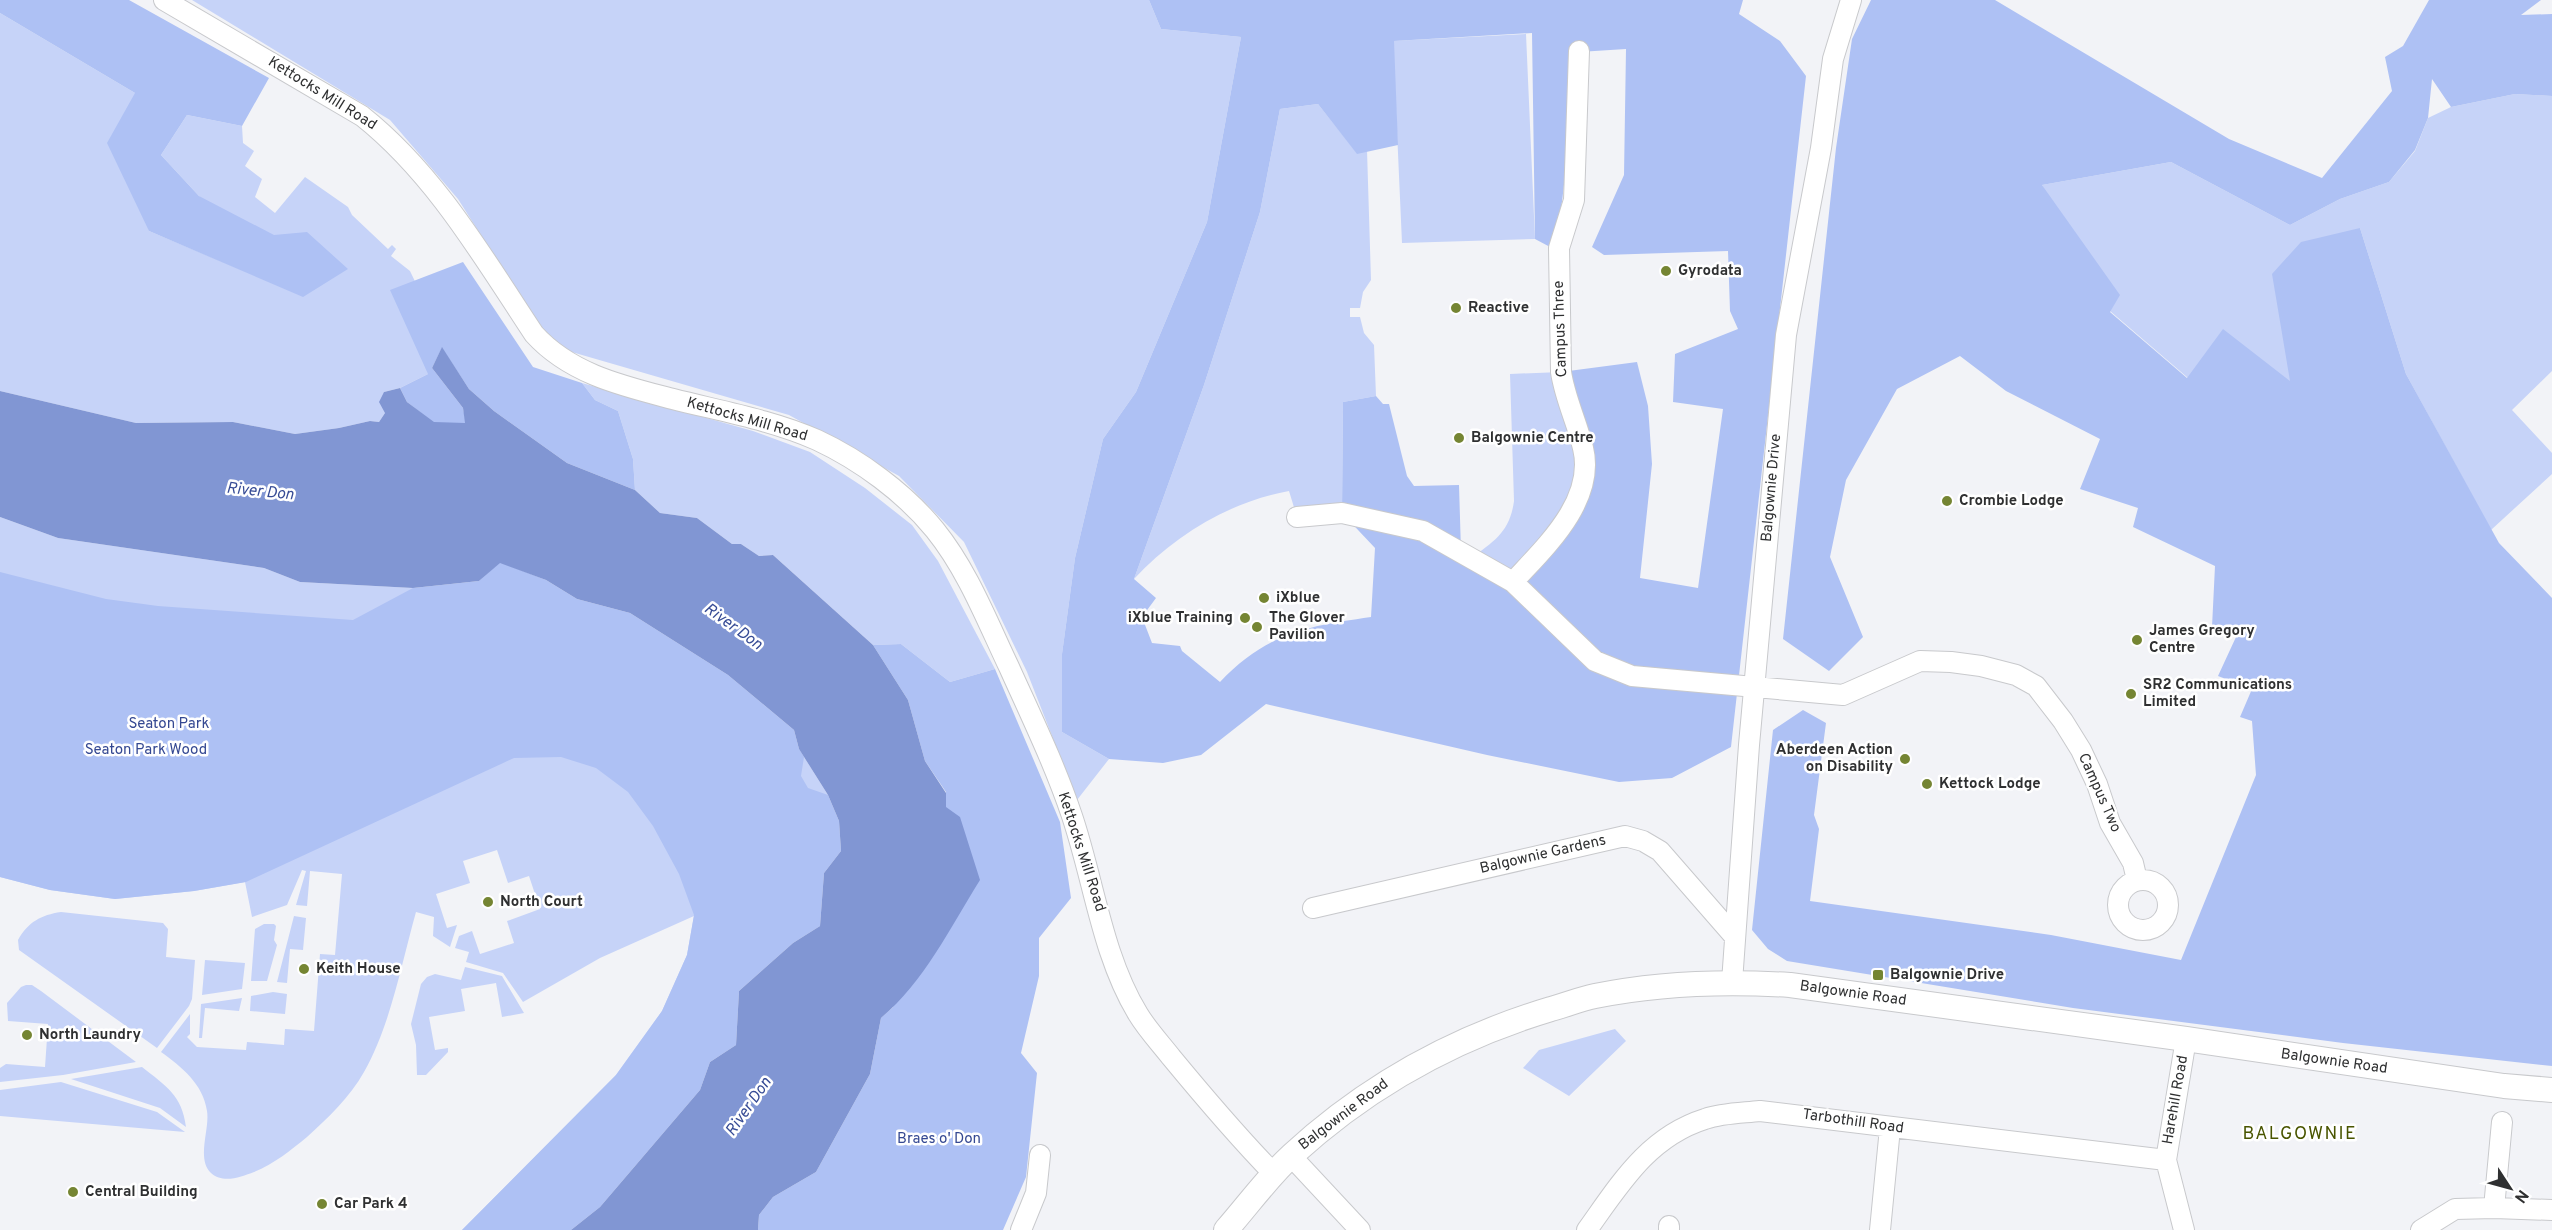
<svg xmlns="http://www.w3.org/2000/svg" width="2552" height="1230" font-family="Overpass,sans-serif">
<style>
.green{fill:#c6d3f8}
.forest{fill:#aec1f4;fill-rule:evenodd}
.water{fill:#8196d3}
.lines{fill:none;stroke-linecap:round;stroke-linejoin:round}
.minor-casing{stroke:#c8c9cc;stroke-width:22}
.tertiary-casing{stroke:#c8c9cc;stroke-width:26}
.minor{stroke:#fff;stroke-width:20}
.tertiary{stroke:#fff;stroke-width:24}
.poi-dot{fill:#758533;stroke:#fff;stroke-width:2}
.labels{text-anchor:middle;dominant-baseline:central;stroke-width:5;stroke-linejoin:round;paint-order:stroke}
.street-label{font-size:15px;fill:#2f3031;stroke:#fff}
.poi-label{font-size:15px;font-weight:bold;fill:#2f3031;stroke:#fff;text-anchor:start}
.park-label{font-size:15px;fill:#344892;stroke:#fff}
.water-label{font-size:16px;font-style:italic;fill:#364b95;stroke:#fff}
.quarter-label{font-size:18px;letter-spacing:1.5px;fill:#495500;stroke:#fff}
</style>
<rect width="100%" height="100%" fill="#f2f3f7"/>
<path class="green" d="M 192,0 L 1149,0 L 1161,29 L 1241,37 L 1207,222 L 1136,392 L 1103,439 L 1075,558 L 1062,654 L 1062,732 L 1109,759 L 1077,800 L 1027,672 L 964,542 L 899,476 L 789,415 L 551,346 L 458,199 L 390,120 Z
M 0,13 L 135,93 L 149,231 L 301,295 L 199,196 L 161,155 L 187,115 L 242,126 L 243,143 L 254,151 L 245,166 L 262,179 L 255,197 L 275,213 L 305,177 L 348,207 L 352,215 L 388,249 L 392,245 L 396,249 L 391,256 L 410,271 L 423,298 L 428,374 L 400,388 L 384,392 L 385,413 L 379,422 L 370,421 L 339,428 L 295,434 L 233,422 L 136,423 L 0,391 Z
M 1526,34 L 1535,239 L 1402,243 L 1393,41 Z
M 2515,94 L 2552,96 L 2552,371 L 2512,410 L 2552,453 L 2552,474 L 2491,530 L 2406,374 L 2360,228 L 2290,382 L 2188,378 L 2110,311 L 2042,185 L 2171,162 L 2290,225 L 2340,199 L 2389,182 L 2415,151 L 2428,118 L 2451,107 Z
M 1318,104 L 1357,153 L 1367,150 L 1371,280 L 1363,292 L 1360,308 L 1350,308 L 1350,317 L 1360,317 L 1364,333 L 1374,345 L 1376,396 L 1343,402 L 1342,513 L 1297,517 L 1289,491 C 1229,502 1175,535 1134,579 L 1204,385 L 1260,212 L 1280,109 Z
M 1561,372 L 1584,476 L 1513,582 L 1471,558 C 1495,541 1510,531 1514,501 L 1510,374 Z
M 582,383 L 753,431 L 810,452 L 865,488 L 912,525 L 938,561 L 995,669 L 950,682 L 901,644 L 873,645 L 773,555 L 759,556 L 741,544 L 732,544 L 697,518 L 660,513 L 635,490 L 633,459 L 618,411 L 595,400 Z
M 0,517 L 58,538 L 264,568 L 300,582 L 413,588 L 799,749 L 828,795 L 571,1230 L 462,1230 L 616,1075 L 662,1011 L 687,955 L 694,916 L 600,958 L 523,1002 L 503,973 L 466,962 L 469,952 L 455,948 L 459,936 L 472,931 L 480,954 L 514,943 L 507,921 L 540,909 L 529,876 L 508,883 L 497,850 L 463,861 L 470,883 L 436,894 L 447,928 L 457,925 L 450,947 L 433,936 L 434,917 L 416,912 C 401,965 391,1024 364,1072 C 350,1097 328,1118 307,1137 C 291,1150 274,1164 254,1172 C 241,1177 223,1184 211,1173 C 196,1159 210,1129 207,1111 C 203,1084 182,1067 161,1052 L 190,1014 L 190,1034 L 187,1037 L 197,1047 L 246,1050 L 247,1042 L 284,1045 L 285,1029 L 314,1031 L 320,954 L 335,955 L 342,874 L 310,871 L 307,906 L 296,905 L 306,871 L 302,870 L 287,905 L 252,917 L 245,882 L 194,891 L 115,899 L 50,890 L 0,877 Z
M 61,912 L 163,923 L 168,929 L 166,957 L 195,960 L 192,999 L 189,1006 L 157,1048 L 19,950 L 18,940 C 28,922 41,915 61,912 Z
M 294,916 L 306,918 L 303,950 L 290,949 L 287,983 L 277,982 Z
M 264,924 L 274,924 L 276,926 L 274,940 L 277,945 L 267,981 L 251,981 L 255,929 Z
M 205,960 L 245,963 L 242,989 L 202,995 Z
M 465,967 L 502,976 L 524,1013 L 502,1017 L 496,983 L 461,989 L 465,1011 L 429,1017 L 435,1050 L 448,1048 L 448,1052 L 426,1075 L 417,1075 L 416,1045 L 411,1024 L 421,984 L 427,977 L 435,974 L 461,980 Z
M 26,985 L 32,985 L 41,991 L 136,1062 L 63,1075 L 0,1082 L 0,1068 L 6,1064 L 45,1067 L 48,1024 L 8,1021 L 7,1003 L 21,987 Z
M 273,992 L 287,994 L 285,1014 L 250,1011 L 251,996 Z
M 242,998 L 239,1011 L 205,1008 L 202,1038 L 199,1038 L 201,1004 Z
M 1615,1029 L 1626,1041 L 1569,1096 L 1523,1068 L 1539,1050 Z
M 142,1067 C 166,1086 182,1095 186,1127 L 160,1108 L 71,1079 Z
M 61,1082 L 157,1112 L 185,1132 L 0,1116 L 0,1090 Z"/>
<path class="forest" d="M 0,0 L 129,0 L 269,78 L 242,126 L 187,115 L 161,155 L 199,196 L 274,235 L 307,232 L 348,269 L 303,297 L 149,231 L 107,143 L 135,93 L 0,13 Z
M 1149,0 L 1743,0 L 1739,14 L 1780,41 L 1806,76 L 1731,747 L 1672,778 L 1619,782 L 1487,755 L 1266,704 L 1201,755 L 1163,763 L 1109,759 L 1062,732 L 1062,654 L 1075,558 L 1103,439 L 1136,392 L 1207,222 L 1241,37 L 1161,29 ZM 1532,33 L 1535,239 L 1552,248 L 1562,202 L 1579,52 L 1626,49 L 1624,175 L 1592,247 L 1604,255 L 1728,251 L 1730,311 L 1738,329 L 1675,354 L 1673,402 L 1723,409 L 1698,588 L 1640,578 L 1652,464 L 1648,406 L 1637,362 L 1561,372 L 1584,476 L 1513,582 L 1461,551 L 1459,485 L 1414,486 L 1407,476 L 1389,404 L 1383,404 L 1376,396 L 1343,402 L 1342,513 L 1375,548 L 1371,617 C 1308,626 1266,633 1220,682 L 1182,651 L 1180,646 L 1152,643 L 1142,617 L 1156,598 L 1134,579 L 1204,385 L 1260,212 L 1280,109 L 1318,104 L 1357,154 L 1398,145 L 1394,41 Z
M 1871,0 L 1995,0 L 2229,139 L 2322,178 L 2392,91 L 2385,57 L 2403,46 L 2429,0 L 2541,0 L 2521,15 L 2552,14 L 2552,96 L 2515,94 L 2451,107 L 2432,79 L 2428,118 L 2415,150 L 2389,182 L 2340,199 L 2290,225 L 2171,162 L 2042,185 L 2120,295 L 2110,312 L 2187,378 L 2223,329 L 2290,381 L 2272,274 L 2301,242 L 2360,228 L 2406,374 L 2499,543 L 2552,598 L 2552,1066 L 2343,1043 L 2073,1008 L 1787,961 L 1768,949 L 1752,930 L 1773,730 L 1803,710 L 1826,723 L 1814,815 L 1819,829 L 1810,901 L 2051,935 L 2181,960 L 2256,775 L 2252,721 L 2240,717 L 2252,689 L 2218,676 L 2236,637 L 2212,627 L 2215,566 L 2133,527 L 2138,508 L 2080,489 L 2100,439 L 2006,391 L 1960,356 L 1897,389 L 1846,480 L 1830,557 L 1863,637 L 1829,671 L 1783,639 L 1836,148 L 1852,39 Z
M 463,262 L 533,367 L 582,383 L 595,400 L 618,411 L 633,459 L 635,490 L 567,463 L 494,411 L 469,389 L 442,348 L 432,368 L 463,408 L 466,423 L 434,423 L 407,402 L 400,388 L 428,374 L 390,290 Z
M 500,562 L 546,580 L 577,599 L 630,613 L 728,675 L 794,730 L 799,749 L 804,757 L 801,776 L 808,788 L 828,795 L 839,821 L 841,851 L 824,873 L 820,926 L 793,943 L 739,991 L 736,1045 L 710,1062 L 700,1090 L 600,1207 L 571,1230 L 462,1230 L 616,1075 L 662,1011 L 687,955 L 694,915 L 679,874 L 653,826 L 628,792 L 596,768 L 561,757 L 514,758 L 246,882 L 194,891 L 115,899 L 50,890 L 0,877 L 0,572 L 106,599 L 158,606 L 353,620 L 413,588 L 479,581 Z
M 901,644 L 950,682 L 995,669 L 1060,822 L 1071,898 L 1039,938 L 1039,976 L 1021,1053 L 1037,1073 L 1026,1177 L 1003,1230 L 758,1230 L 759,1215 L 773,1197 L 816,1172 L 870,1074 L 881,1018 L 893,1007 L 946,807 L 946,792 L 925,761 L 908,700 L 873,645 Z"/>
<path class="water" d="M 442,347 L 469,389 L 494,411 L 567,463 L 635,490 L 660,513 L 697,518 L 732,544 L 741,544 L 759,556 L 773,555 L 873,645 L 908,700 L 925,761 L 946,793 L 946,807 L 960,817 L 980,880 C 950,928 924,982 881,1018 L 870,1074 L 816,1172 L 773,1197 L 759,1215 L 758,1230 L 571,1230 L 600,1207 L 700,1090 L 710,1062 L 736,1045 L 739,991 L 793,943 L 820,926 L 824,873 L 841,851 L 839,821 L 828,795 L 799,749 L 794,730 L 728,675 L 630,613 L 577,599 L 546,580 L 500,563 L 479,581 L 413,588 L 300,582 L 264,568 L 58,538 L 0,517 L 0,391 L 136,423 L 233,422 L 295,434 L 339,428 L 370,421 L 379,422 L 385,413 L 379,402 L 384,392 L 400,388 L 407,402 L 434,422 L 465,423 L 463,408 L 432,368 Z"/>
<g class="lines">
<defs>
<path id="minor" d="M 164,0 L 362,116 C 435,174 483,257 534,334 C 570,374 623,386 673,399 C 720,411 772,420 817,440 C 860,460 905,493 935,530 C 968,571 987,621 1009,667 C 1031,716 1055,765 1072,816 C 1094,881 1102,955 1138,1014 C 1147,1029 1160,1043 1171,1057 C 1204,1097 1237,1136 1274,1174
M 1297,517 L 1342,513 L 1423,531 L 1513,582 L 1595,661 L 1632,676 L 1843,695 L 1920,661 L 1951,662 L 1981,666 L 2016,675 L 2036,686 L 2063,721 L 2081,750 L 2097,784 L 2110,823 L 2133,863 L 2137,880
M 1513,582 C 1544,548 1596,501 1583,448 C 1577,422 1565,399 1561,372 L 1559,248 L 1574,200 L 1579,51
M2118 905a25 25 0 1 1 50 0a25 25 0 1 1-50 0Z
M 1313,908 L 1625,836 L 1643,841 L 1660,851 L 1735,937
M 1732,982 L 1749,745 L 1786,335 L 1821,148 L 1833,59 L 1851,0
M 1291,1156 L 1360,1230
M 2494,1208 L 2502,1122
M 1021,1230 L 1036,1193 L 1040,1155
M 1587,1230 C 1620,1184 1648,1137 1705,1119 C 1722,1113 1742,1113 1760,1111 L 2166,1160
M 1669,1230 L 1669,1226
M 1880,1230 L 1890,1128
M 2184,1230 L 2166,1160 L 2186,1039
M 2421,1230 L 2455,1209 L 2494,1208 L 2552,1210"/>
<path id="tertiary" d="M 1226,1230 C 1248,1205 1268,1177 1292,1155 C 1367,1086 1454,1038 1551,1009 C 1566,1005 1580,999 1595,996 C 1659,983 1725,981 1790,985 L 2186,1039 L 2504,1086 L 2552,1090"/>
</defs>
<use href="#minor" class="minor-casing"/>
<use href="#tertiary" class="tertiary-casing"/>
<use href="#minor" class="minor"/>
<use href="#tertiary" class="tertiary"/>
</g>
<g class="poi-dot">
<circle cx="1666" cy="271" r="6"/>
<circle cx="1456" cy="308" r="6"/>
<circle cx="1459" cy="438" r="6"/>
<circle cx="1947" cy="501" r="6"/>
<circle cx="1264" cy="598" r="6"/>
<circle cx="1245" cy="618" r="6"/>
<circle cx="1257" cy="627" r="6"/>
<circle cx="2137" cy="640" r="6"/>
<circle cx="2131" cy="694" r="6"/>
<circle cx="1905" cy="759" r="6"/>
<circle cx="1927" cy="784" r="6"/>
<circle cx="488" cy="902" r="6"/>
<circle cx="304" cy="969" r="6"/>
<rect x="1872" y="969" width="12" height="12" rx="3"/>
<circle cx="27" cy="1035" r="6"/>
<circle cx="73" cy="1192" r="6"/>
<circle cx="322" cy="1204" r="6"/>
</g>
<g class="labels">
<g class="street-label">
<text transform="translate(322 94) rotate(32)">Kettocks Mill Road</text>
<text transform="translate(1561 329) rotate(-92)">Campus Three</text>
<text transform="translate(747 420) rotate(16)">Kettocks Mill Road</text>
<text transform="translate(1772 488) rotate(-85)">Balgownie Drive</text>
<text transform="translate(2099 793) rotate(66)">Campus Two</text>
<text transform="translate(1081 852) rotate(72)">Kettocks Mill Road</text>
<text transform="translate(1543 855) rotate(-13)">Balgownie Gardens</text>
<text transform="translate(1853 994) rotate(8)">Balgownie Road</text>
<text transform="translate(2334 1062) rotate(8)">Balgownie Road</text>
<text transform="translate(2176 1100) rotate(-80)">Harehill Road</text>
<text transform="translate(1344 1115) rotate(-37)">Balgownie Road</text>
<text transform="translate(1853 1122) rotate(8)">Tarbothill Road</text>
</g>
<g class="poi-label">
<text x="1678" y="271">Gyrodata</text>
<text x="1468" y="308">Reactive</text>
<text x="1471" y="438">Balgownie Centre</text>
<text x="1959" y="501">Crombie Lodge</text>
<text x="1276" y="598">iXblue</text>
<text x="1233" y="618" text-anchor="end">iXblue Training</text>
<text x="1269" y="618">The Glover<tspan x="1269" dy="17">Pavilion</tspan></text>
<text x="2149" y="631">James Gregory<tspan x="2149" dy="17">Centre</tspan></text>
<text x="2143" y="685">SR2 Communications<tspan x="2143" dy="17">Limited</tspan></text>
<text x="1893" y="750" text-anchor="end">Aberdeen Action<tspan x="1893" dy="17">on Disability</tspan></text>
<text x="1939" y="784">Kettock Lodge</text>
<text x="500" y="902">North Court</text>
<text x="316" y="969">Keith House</text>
<text x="1890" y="975">Balgownie Drive</text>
<text x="39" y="1035">North Laundry</text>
<text x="85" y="1192">Central Building</text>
<text x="334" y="1204">Car Park 4</text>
</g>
<g class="park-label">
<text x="169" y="724">Seaton Park</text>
<text x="146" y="750">Seaton Park Wood</text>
<text x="939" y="1139">Braes o' Don</text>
</g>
<g class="water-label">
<text transform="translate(260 492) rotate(6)">River Don</text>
<text transform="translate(733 627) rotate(36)">River Don</text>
<text transform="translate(749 1107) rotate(-55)">River Don</text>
</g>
<g class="quarter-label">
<text x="2300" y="1134">BALGOWNIE</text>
</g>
</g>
<g transform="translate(2510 1188) rotate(126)" stroke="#ffffff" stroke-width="4.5" paint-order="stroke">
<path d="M0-4.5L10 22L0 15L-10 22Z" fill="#2f3031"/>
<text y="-9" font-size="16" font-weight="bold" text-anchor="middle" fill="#2f3031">N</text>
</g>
</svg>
